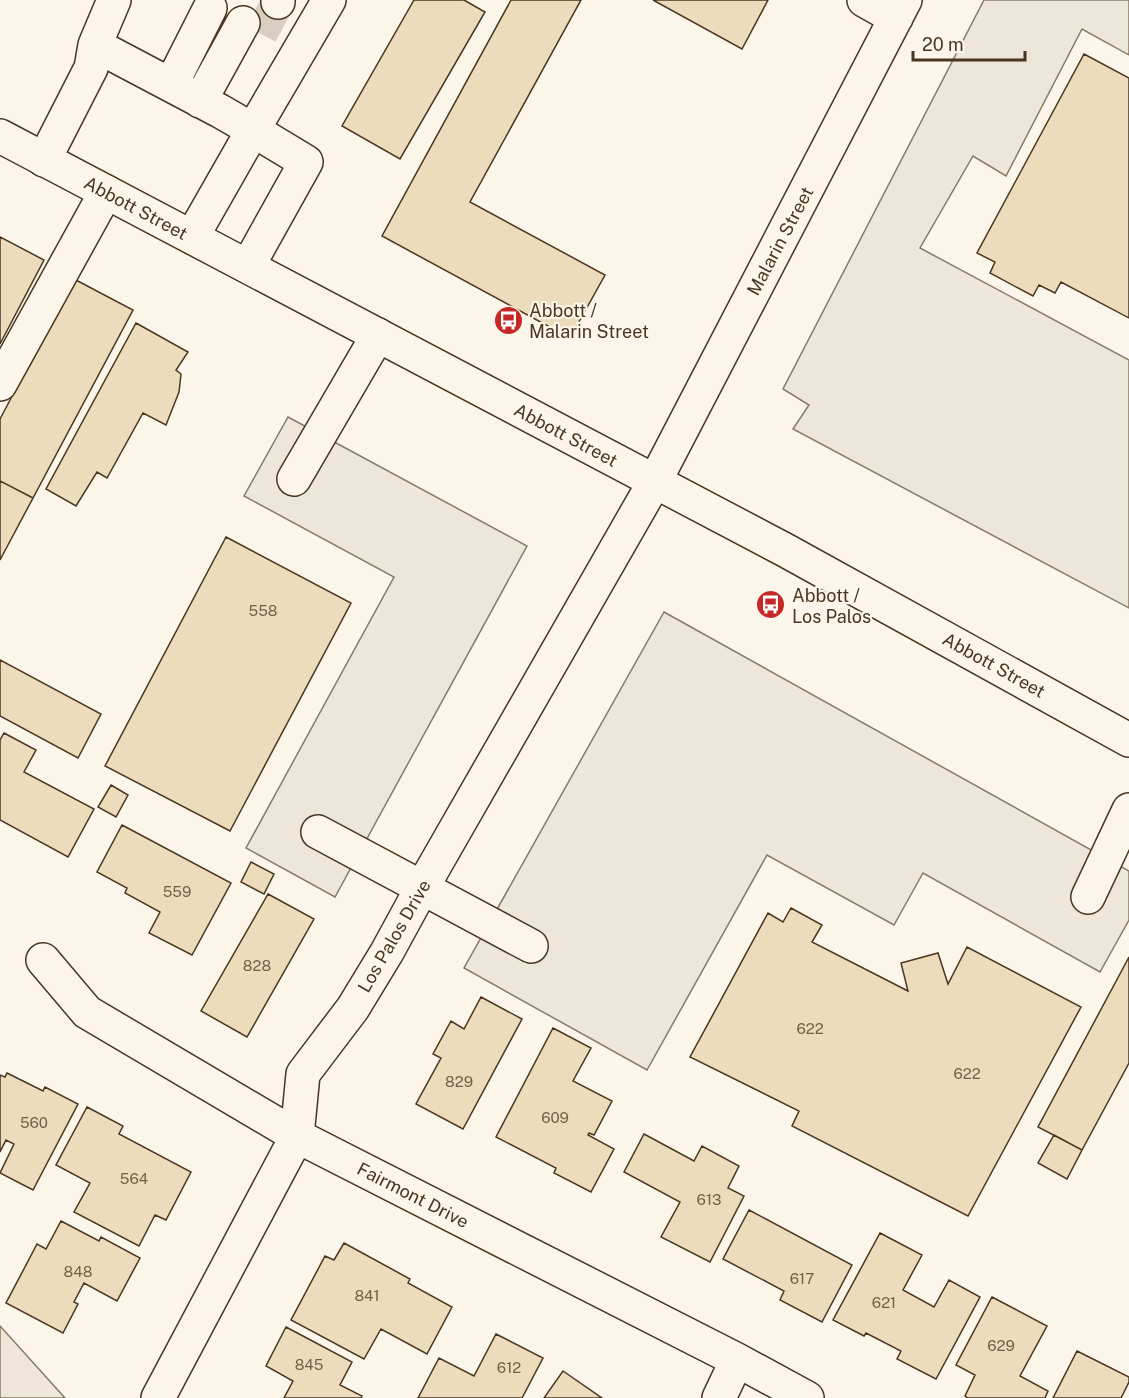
<svg xmlns="http://www.w3.org/2000/svg" width="1129" height="1398" font-family="'Public Sans',sans-serif">
<style>
.green{fill:#ede6d9;stroke:#887966;stroke-width:1.5}
.parking{fill:#ede7d9;stroke:#887966;stroke-width:1.5}
.building{fill:#ecdcbc;stroke:#4a3520;stroke-width:1.5}
.lines{fill:none;stroke-linecap:round;stroke-linejoin:round}
.minor-tunnel{stroke:#d8cfc1;stroke-width:33;stroke-dasharray:33 16;stroke-linecap:butt}
.minor-casing{stroke:#4a3520;stroke-width:36}
.major-casing{stroke:#4a3520;stroke-width:36}
.minor{stroke:#fbf6e9;stroke-width:33}
.major{stroke:#fbf6e9;stroke-width:33}
.labels{text-anchor:middle;dominant-baseline:central;stroke-width:4.5;stroke-linejoin:round;paint-order:stroke}
.number-label{font-size:15px;fill:#725f47}
.street-label{font-size:18px;fill:#4a3520;stroke:#fbf6e9}
.poi-label{font-size:18px;fill:#4a3520;stroke:#fbf6e9;text-anchor:start}
</style>
<rect width="100%" height="100%" fill="#fbf6e9"/>
<path class="green" d="M 0,1326 L 65,1398 L 0,1398 Z"/>
<path class="parking" d="M 984,0 L 1129,0 L 1129,55 L 1082,29 L 1006,176 L 973,156 L 920,248 L 1129,360 L 1129,608 L 793,429 L 809,405 L 783,389 Z
M 288,417 L 527,546 L 335,897 L 246,848 L 394,577 L 244,496 Z
M 664,612 L 1129,871 L 1129,920 L 1100,972 L 923,873 L 894,925 L 767,855 L 647,1070 L 464,968 Z"/>
<path class="building" d="M 414,0 L 464,0 L 485,12 L 400,159 L 342,126 Z
M 511,0 L 581,0 L 470,202 L 605,275 L 570,338 L 382,236 Z
M 653,0 L 768,0 L 742,49 Z
M 1084,54 L 1129,78 L 1129,318 L 1061,282 L 1055,293 L 1039,285 L 1033,296 L 990,273 L 995,262 L 977,253 Z
M 0,237 L 44,260 L 0,344 Z
M 74,279 L 133,310 L 33,498 L 0,481 L 0,419 Z
M 136,323 L 188,352 L 176,370 L 181,374 L 179,392 L 166,425 L 143,413 L 107,478 L 97,472 L 76,506 L 46,489 Z
M 0,481 L 33,498 L 0,560 Z
M 226,537 L 351,603 L 230,831 L 105,766 Z
M 0,660 L 101,714 L 78,758 L 0,716 Z
M 4,733 L 36,750 L 24,772 L 94,809 L 68,857 L 0,820 L 0,740 Z
M 111,785 L 128,795 L 116,817 L 98,807 Z
M 122,825 L 231,883 L 192,955 L 149,933 L 160,912 L 125,893 L 127,888 L 97,872 Z
M 251,862 L 274,874 L 264,894 L 241,882 Z
M 268,894 L 314,919 L 247,1037 L 201,1011 Z
M 791,908 L 822,925 L 812,942 L 908,991 L 901,963 L 938,953 L 948,984 L 967,947 L 1081,1007 L 968,1216 L 792,1126 L 799,1111 L 690,1057 L 768,913 L 783,922 Z
M 1129,957 L 1129,1063 L 1082,1150 L 1038,1127 Z
M 481,997 L 522,1019 L 463,1129 L 416,1104 L 441,1058 L 433,1054 L 451,1021 L 464,1029 Z
M 553,1028 L 591,1048 L 573,1081 L 612,1101 L 594,1135 L 589,1133 L 588,1135 L 614,1149 L 591,1192 L 554,1173 L 556,1168 L 496,1137 Z
M 7,1073 L 43,1091 L 45,1087 L 78,1104 L 33,1190 L 0,1173 L 14,1144 L 6,1140 L 0,1152 L 0,1075 L 5,1077 Z
M 87,1107 L 123,1126 L 119,1134 L 191,1172 L 166,1220 L 155,1215 L 139,1246 L 74,1212 L 90,1183 L 56,1165 Z
M 644,1134 L 694,1161 L 702,1146 L 739,1166 L 728,1188 L 744,1196 L 710,1262 L 661,1237 L 680,1202 L 624,1172 Z
M 1054,1135 L 1082,1150 L 1067,1179 L 1038,1163 Z
M 749,1210 L 852,1265 L 822,1322 L 780,1300 L 784,1291 L 723,1259 Z
M 61,1221 L 99,1241 L 101,1237 L 140,1258 L 117,1301 L 84,1283 L 74,1302 L 78,1304 L 63,1333 L 6,1303 L 37,1244 L 46,1249 Z
M 880,1233 L 922,1255 L 903,1290 L 934,1307 L 949,1280 L 980,1297 L 936,1379 L 897,1359 L 901,1351 L 866,1333 L 864,1336 L 833,1320 Z
M 344,1243 L 410,1279 L 408,1283 L 452,1307 L 427,1354 L 381,1329 L 364,1359 L 291,1320 L 325,1256 L 334,1260 Z
M 992,1297 L 1047,1326 L 1020,1376 L 1048,1391 L 1045,1398 L 968,1398 L 965,1396 L 975,1375 L 956,1365 Z
M 286,1327 L 352,1362 L 340,1385 L 362,1396 L 361,1398 L 284,1398 L 293,1381 L 266,1366 Z
M 496,1334 L 543,1358 L 522,1398 L 418,1398 L 439,1358 L 474,1376 Z
M 1077,1351 L 1129,1377 L 1129,1382 L 1121,1398 L 1053,1398 Z
M 563,1371 L 602,1398 L 544,1398 Z"/>
<g class="lines">
<path class="minor-tunnel" d="M 261,34 L 278,2"/>
<defs>
<path id="minor" d="M 278,0 L 278,2
M 864,0 L 896,18
M 95,45 L 114,0
M 171,85 L 210,8
M 200,101 L 243,23
M 44,160 L 91,68 L 95,45 L 220,111 L 253,130 L 192,237
M 248,266 L 306,162 L 253,130 L 329,0
M 0,384 L 106,192
M 294,479 L 378,335
M 318,832 L 531,946
M 1088,897 L 1129,810
M 43,960 L 87,1012 L 297,1136 L 737,1360 L 807,1398
M 158,1398 L 297,1136 L 303,1074 L 353,1008 L 387,952 L 423,886 L 655,481 L 905,0
M 719,1398 L 737,1360"/>
<path id="major" d="M 0,136 L 785,550 L 1129,740"/>
</defs>
<use href="#minor" class="minor-casing"/>
<use href="#major" class="major-casing"/>
<use href="#minor" class="minor"/>
<use href="#major" class="major"/>
</g>
<defs>
<symbol id="bus-disc" viewBox="-11 -11 22 22"><circle r="9.5" fill="#c62828" stroke="#fbf6e9"/><path d="M-5-6H5V4H4V6H2V4H-2V6H-4V4H-5ZM-3.5-4V0h7V-4ZM-3.5 1.2v1.5H-2V1.2ZM2 1.2v1.5H3.5V1.2Z" fill="#fff"/></symbol>
</defs>
<g fill-rule="evenodd">
<use href="#bus-disc" x="492" y="304" width="33" height="33"/>
<use href="#bus-disc" x="754" y="588" width="33" height="33"/>
</g>
<g class="labels">
<g class="number-label">
<text x="263" y="610">558</text>
<text x="177" y="891">559</text>
<text x="257" y="965">828</text>
<text x="810" y="1028">622</text>
<text x="967" y="1073">622</text>
<text x="459" y="1081">829</text>
<text x="555" y="1117">609</text>
<text x="34" y="1122">560</text>
<text x="134" y="1178">564</text>
<text x="709" y="1199">613</text>
<text x="78" y="1271">848</text>
<text x="802" y="1278">617</text>
<text x="367" y="1295">841</text>
<text x="884" y="1302">621</text>
<text x="1001" y="1345">629</text>
<text x="309" y="1364">845</text>
<text x="509" y="1367">612</text>
</g>
<g class="street-label">
<text transform="translate(136 208) rotate(28)">Abbott Street</text>
<text transform="translate(780 241) rotate(-62)">Malarin Street</text>
<text transform="translate(566 435) rotate(28)">Abbott Street</text>
<text transform="translate(994 665) rotate(29)">Abbott Street</text>
<text transform="translate(394 936) rotate(-60)">Los Palos Drive</text>
<text transform="translate(413 1195) rotate(27)">Fairmont Drive</text>
</g>
<g class="poi-label">
<text x="529" y="310">Abbott /<tspan x="529" dy="21">Malarin Street</tspan></text>
<text x="792" y="595">Abbott /<tspan x="792" dy="21">Los Palos</tspan></text>
</g>
</g>
<path d="M913 51v9h112v-9" fill="none" stroke="#4a3520" stroke-width="3"/>
<text x="922" y="51" font-size="18" fill="#4a3520" stroke="#fbf6e9" stroke-width="4.5" paint-order="stroke">20 m</text>
</svg>
